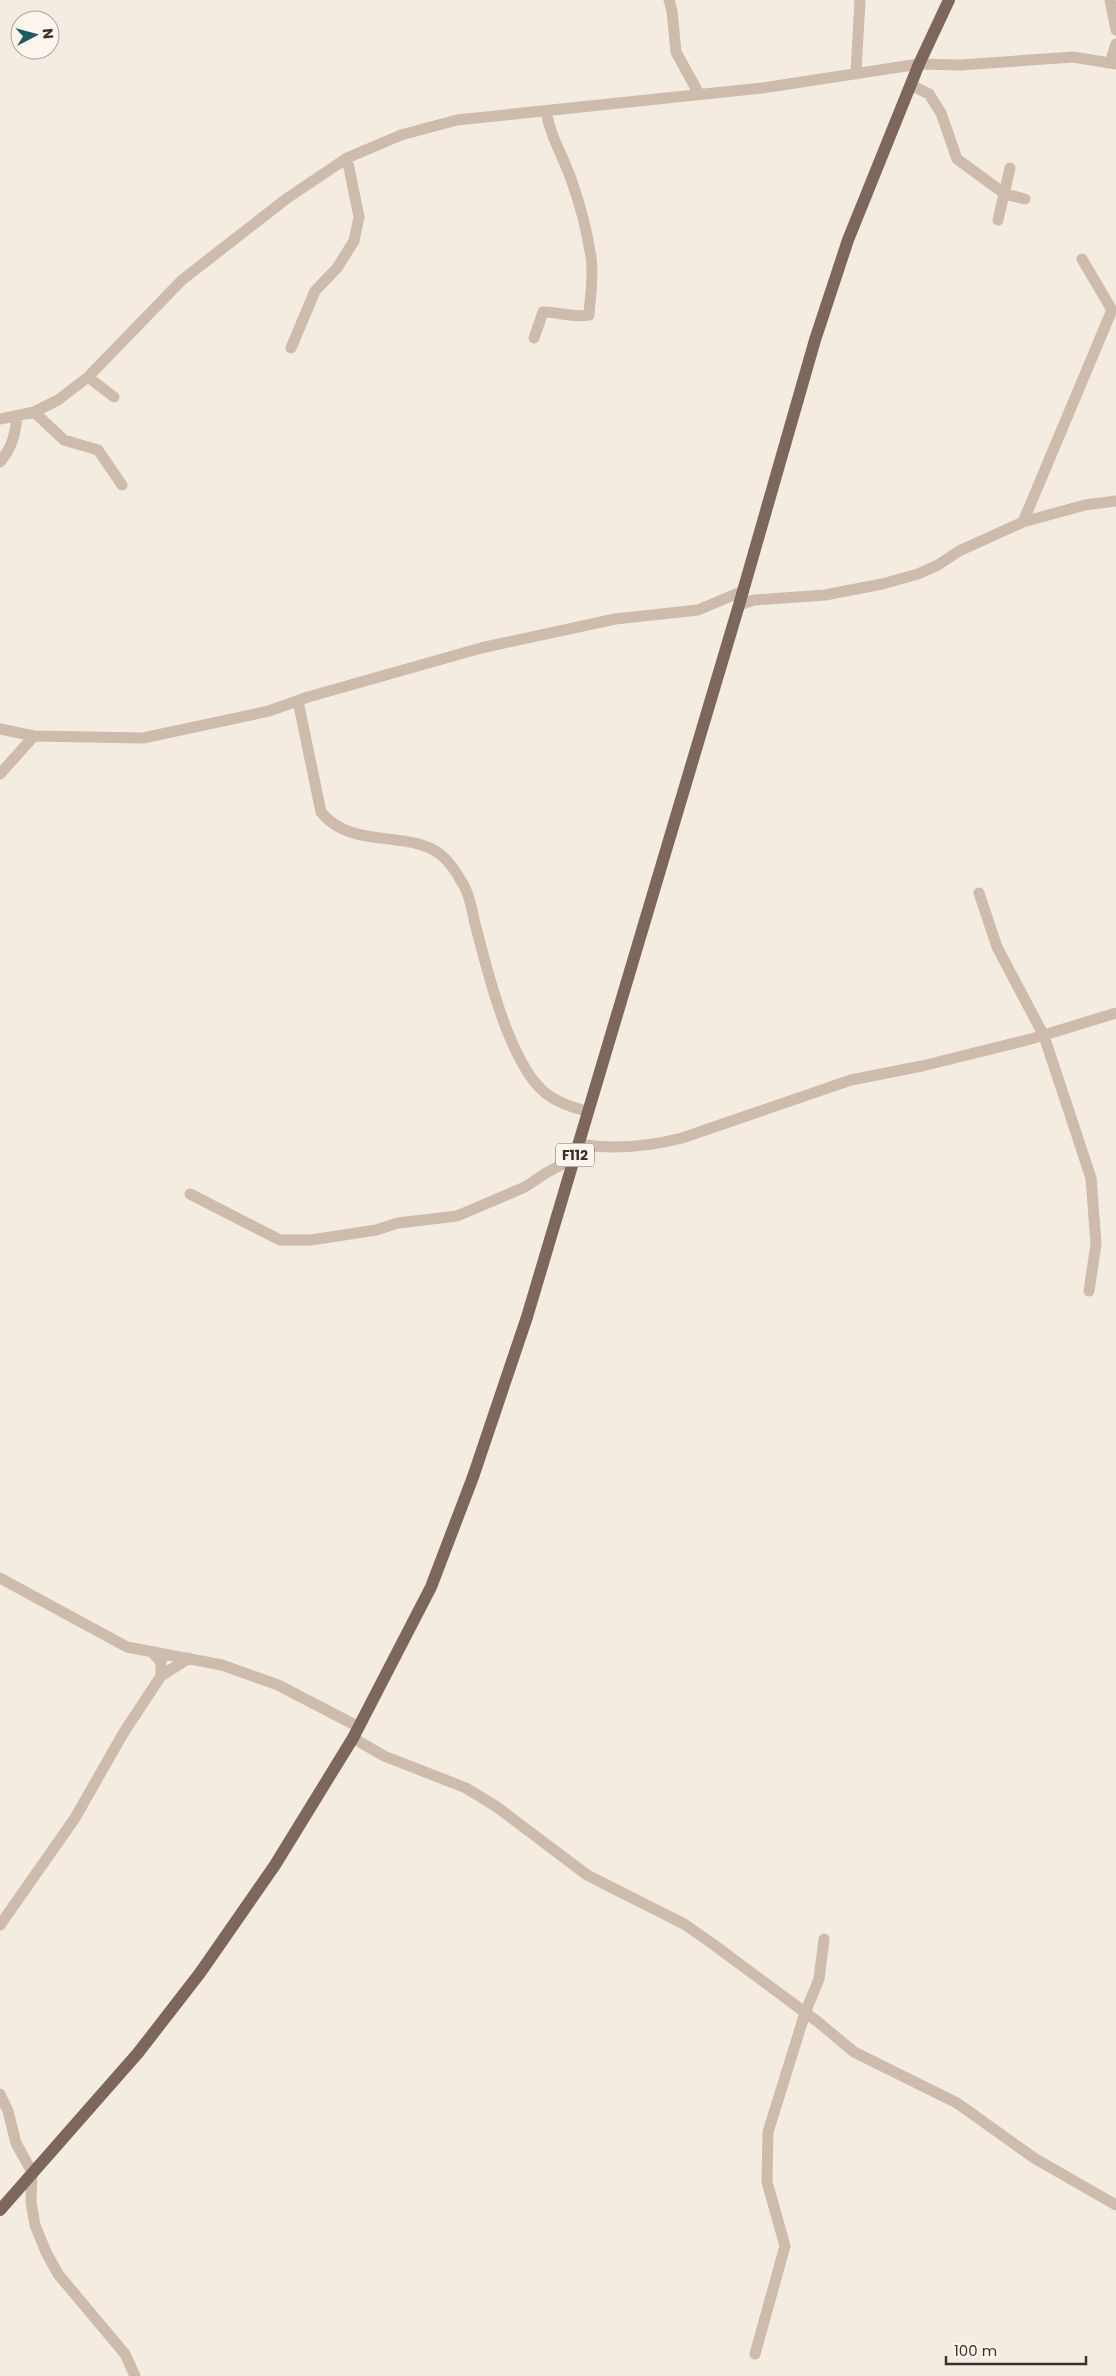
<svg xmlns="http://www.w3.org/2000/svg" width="1116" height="2376" font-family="Poppins,sans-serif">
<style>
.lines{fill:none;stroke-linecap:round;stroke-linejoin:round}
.street{stroke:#cdbbac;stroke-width:11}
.primary{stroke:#7d675c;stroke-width:12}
.labels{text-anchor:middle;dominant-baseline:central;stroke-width:4;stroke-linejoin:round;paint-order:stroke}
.shield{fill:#fbf5ee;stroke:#756b66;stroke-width:1}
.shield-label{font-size:14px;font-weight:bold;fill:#3b302b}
</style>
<rect width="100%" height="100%" fill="#f4ebe1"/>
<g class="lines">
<path class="street" d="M 669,0 L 672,11 L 676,52 L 699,94
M 1110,0 L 1116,30
M 1110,63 L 1116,44
M 856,72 L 860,0
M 911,85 L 929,94 L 941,113 L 957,159 L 1005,194 L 1025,199
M 998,220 L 1010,168
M 534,338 L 543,312 C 560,312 572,318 589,315 C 590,296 594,276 591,257 C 587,231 580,204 571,179 C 562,153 551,139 546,111
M 291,348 L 315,291 L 337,268 L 354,241 L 359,217 L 347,158
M 88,377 L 114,397
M 34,412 L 64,440 L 98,450 L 122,485
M 0,419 L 34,412 L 58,400 L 88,377 L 182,280 L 286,199 L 347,158 L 401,135 L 457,120 L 762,88 L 919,64 L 961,65 L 1073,57 L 1116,64
M 0,462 C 12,448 15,435 17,417
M 1023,522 L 1112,310 L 1082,259
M 739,605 L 754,600 L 825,595 L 882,584 L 918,574 L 938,565 L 959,551 L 1023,522 L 1085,505 L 1116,501
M 298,701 L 321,812 C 350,849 408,830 440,854 C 450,862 457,873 463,884 C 472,899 472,915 477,931 C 488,974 509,1057 540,1088 C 552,1101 570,1107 587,1111
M 0,729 L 34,736 L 143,738 L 269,711 L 308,697 L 481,648 L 615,619 L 698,610 L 743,591
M 0,774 L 34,736
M 979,893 L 997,947 L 1044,1036 L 1091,1178 L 1096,1244 L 1089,1291
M 578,1144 C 614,1150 647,1147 682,1138 L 851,1080 L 922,1066 L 1031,1039 L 1116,1013
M 190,1194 L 280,1240 L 311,1240 L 376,1230 L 398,1223 L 457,1216 L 525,1187 L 546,1173 L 574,1158
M 0,1578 L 127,1647 L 222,1665 L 278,1685 L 359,1727
M 161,1676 L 189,1658
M 353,1738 L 384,1756 L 466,1788 L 497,1807 L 587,1875 L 684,1924 L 710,1942 L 818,2022 L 854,2052 L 957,2103 L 1034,2158 L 1116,2205
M 0,1925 L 75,1818 L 124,1732 L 161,1676 L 161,1662 L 153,1653
M 0,2094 L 8,2111 L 16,2143 L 32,2172 L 31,2202 L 35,2225 L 46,2252 L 58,2274 L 125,2354 L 135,2376
M 755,2354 L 785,2246 L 767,2182 L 768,2132 L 805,2013 L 819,1979 L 824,1939"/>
<path class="primary" d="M 0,2210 L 138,2053 L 200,1973 L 275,1865 L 353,1738 L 431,1587 L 473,1477 L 527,1317 L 739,605 L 815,340 L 848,240 L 919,64 L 949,0"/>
</g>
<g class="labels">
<rect class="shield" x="556" y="1143.5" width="38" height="23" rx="4"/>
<g class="shield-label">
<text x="575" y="1155">F112</text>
</g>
</g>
<g transform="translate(35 35) rotate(84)"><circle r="24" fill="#fbf5ee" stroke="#aea6a0"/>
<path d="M0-4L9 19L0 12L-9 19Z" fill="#1f5a5e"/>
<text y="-8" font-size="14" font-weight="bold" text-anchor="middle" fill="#3b302b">N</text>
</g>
<path d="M946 2356v8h140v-8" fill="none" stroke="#3b302b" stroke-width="2.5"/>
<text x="954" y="2356" font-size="15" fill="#3b302b" stroke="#fbf5ee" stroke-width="4" paint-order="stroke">100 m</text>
</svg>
